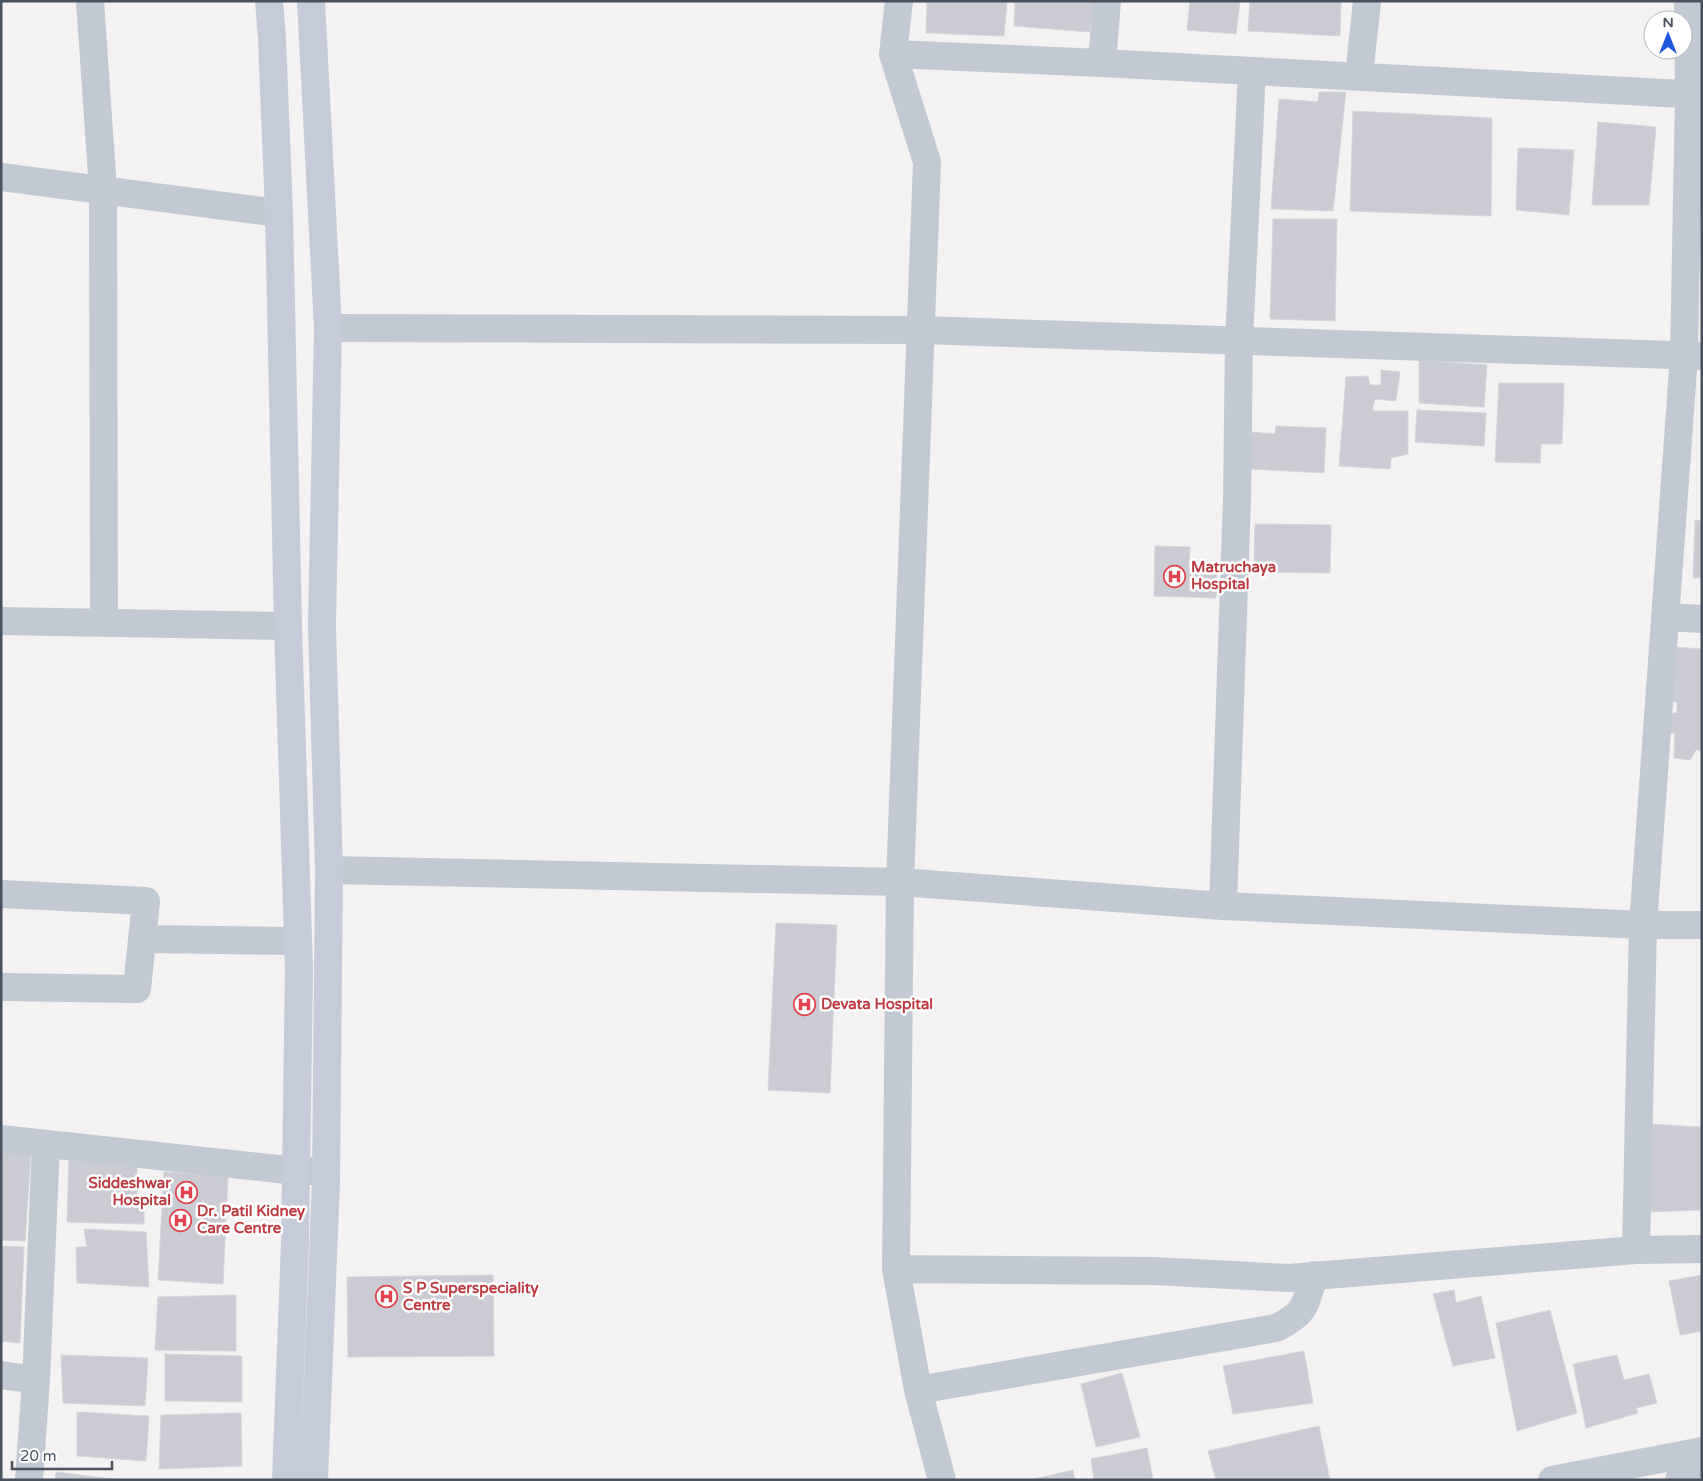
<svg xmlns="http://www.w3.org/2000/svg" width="1703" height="1481" font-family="'Varela Round',sans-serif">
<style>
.building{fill:#cbccd3;stroke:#d5d6dc}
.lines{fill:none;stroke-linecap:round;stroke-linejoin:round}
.minor{stroke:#c2c9d2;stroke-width:28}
.secondary{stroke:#c5cbd9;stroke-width:28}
.labels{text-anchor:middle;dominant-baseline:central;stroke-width:5;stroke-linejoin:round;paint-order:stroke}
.health-label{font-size:15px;font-weight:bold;fill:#be3a42;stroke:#fff;text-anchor:start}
</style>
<rect width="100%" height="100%" fill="#f3f1f1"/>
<path class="building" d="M 927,1 L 1007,1 L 1004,36 L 926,33 Z
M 1015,1 L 1094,1 L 1090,32 L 1014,26 Z
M 1190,1 L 1240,1 L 1236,34 L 1187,30 Z
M 1250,1 L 1341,1 L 1340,36 L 1248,31 Z
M 1319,92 L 1346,92 L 1333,211 L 1271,209 L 1279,99 L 1318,102 Z
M 1353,111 L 1492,118 L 1491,216 L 1350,211 Z
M 1598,122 L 1656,127 L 1649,205 L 1592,205 Z
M 1518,148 L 1574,150 L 1569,215 L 1516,210 Z
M 1273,219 L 1337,219 L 1335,321 L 1270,319 Z
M 1419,360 L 1487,365 L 1484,407 L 1419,403 Z
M 1381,370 L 1400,372 L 1396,401 L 1375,399 L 1372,411 L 1408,411 L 1408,454 L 1391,458 L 1390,469 L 1339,466 L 1346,377 L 1368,376 L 1370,385 L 1381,385 Z
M 1499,383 L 1564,383 L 1562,444 L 1541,444 L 1540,463 L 1495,462 Z
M 1417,410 L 1486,413 L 1484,446 L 1415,442 Z
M 1276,426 L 1326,428 L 1324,473 L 1251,469 L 1250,432 L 1275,434 Z
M 1695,520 L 1702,521 L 1702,578 L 1693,578 Z
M 1255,524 L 1331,525 L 1330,573 L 1254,572 Z
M 1155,546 L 1190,547 L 1189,569 L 1217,570 L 1216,598 L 1154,596 Z
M 1674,647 L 1702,649 L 1702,758 L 1701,750 L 1696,750 L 1690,760 L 1674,758 L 1675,733 L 1668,733 L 1669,713 L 1677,713 L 1677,702 L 1662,701 Z
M 776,923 L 837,925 L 830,1093 L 768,1090 Z
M 1646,1124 L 1702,1127 L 1702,1210 L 1645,1212 Z
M 1,1150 L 31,1153 L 25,1241 L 1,1240 Z
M 69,1159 L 137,1166 L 137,1194 L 144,1204 L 144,1224 L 67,1222 Z
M 164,1172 L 228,1176 L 223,1284 L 158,1280 Z
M 84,1229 L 146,1232 L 149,1287 L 77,1283 L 76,1247 L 87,1247 Z
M 1,1246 L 24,1247 L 20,1343 L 1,1341 Z
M 493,1275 L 494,1356 L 348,1357 L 347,1277 Z
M 1702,1275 L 1702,1331 L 1680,1335 L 1669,1281 Z
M 1454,1290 L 1456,1303 L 1481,1296 L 1495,1358 L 1453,1366 L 1433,1294 Z
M 236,1295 L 236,1351 L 155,1350 L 158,1297 Z
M 1550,1310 L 1577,1413 L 1517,1431 L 1496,1323 Z
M 1304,1351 L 1313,1403 L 1233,1414 L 1223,1366 Z
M 165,1354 L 242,1356 L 242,1402 L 165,1401 Z
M 61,1355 L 148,1358 L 145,1406 L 63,1403 Z
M 1617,1355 L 1624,1380 L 1649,1374 L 1657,1403 L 1636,1408 L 1638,1413 L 1586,1428 L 1573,1364 Z
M 1122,1373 L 1140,1437 L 1096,1447 L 1081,1384 Z
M 77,1412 L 149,1416 L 146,1461 L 77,1456 Z
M 241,1413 L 242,1466 L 159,1469 L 161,1415 Z
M 1319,1426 L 1330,1480 L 1216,1480 L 1208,1451 Z
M 1147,1448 L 1153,1480 L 1094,1480 L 1091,1459 Z
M 1073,1470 L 1075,1480 L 1030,1480 Z
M 56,1472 L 120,1480 L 55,1480 Z"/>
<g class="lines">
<path class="minor" d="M 90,1 L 103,190 L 104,623
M 899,1 L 893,54 L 927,162 L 900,882 L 896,1269 L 918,1390 L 942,1480
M 893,54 L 1102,63 L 1702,95
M 1102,63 L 1107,1
M 1359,76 L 1367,1
M 1,177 L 279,213
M 328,328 L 920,330 L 1702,356
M 1665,617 L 1702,619
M 1,621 L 288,626
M 329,870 L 900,882 L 1223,906 L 1643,925 L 1702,925
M 1,894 L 146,901 L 137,989 L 1,987
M 1223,906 L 1237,498 L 1239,340 L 1252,71
M 142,939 L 298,941
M 1,1139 L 296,1171 L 326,1171
M 1636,1250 L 1643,925 L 1684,356 L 1689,95 L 1688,1
M 896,1269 L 1153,1271 L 1289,1278 L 1636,1250 L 1702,1249
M 1,1375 L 36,1380
M 918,1390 L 1276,1328 C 1306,1313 1305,1306 1314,1275
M 29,1480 L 36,1380 L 46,1144
M 1552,1480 L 1702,1451
M 1679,1480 L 1702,1455"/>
<path class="secondary" d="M 269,1 L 272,39 L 279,213 L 288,626 L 299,969 L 295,1242 L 286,1480
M 311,1 L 328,328 L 322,625 L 329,870 L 326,1182 L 314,1480"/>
</g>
<defs>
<symbol id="hospital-ring" viewBox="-11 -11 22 22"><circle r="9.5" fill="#fff" stroke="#e0444e" stroke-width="1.5"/><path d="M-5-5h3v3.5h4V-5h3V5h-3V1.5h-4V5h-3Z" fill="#e0444e"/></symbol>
</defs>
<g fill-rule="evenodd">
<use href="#hospital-ring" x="1162" y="564" width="25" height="25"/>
<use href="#hospital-ring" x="792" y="992" width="25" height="25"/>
<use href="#hospital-ring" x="174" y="1180" width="25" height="25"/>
<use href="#hospital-ring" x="168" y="1208" width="25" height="25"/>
<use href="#hospital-ring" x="374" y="1284" width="25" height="25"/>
</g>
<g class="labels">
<g class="health-label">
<text x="1191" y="567">Matruchaya<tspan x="1191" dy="17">Hospital</tspan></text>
<text x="821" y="1004">Devata Hospital</text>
<text x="171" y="1183" text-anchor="end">Siddeshwar<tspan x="171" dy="17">Hospital</tspan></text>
<text x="197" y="1211">Dr. Patil Kidney<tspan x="197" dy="17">Care Centre</tspan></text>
<text x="403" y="1288">S P Superspeciality<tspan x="403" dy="17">Centre</tspan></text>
</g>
</g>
<rect width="1703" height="1481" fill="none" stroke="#49515e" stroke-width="5"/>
<g transform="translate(1668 35)"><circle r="24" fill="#ffffff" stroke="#b6b9bf"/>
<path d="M0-4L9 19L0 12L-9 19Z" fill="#1f56e0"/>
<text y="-8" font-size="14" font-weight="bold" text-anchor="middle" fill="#49515e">N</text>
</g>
<path d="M12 1461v8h100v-8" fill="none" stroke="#49515e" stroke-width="2.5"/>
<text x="20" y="1461" font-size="15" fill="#49515e" stroke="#ffffff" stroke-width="4" paint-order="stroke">20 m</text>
</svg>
